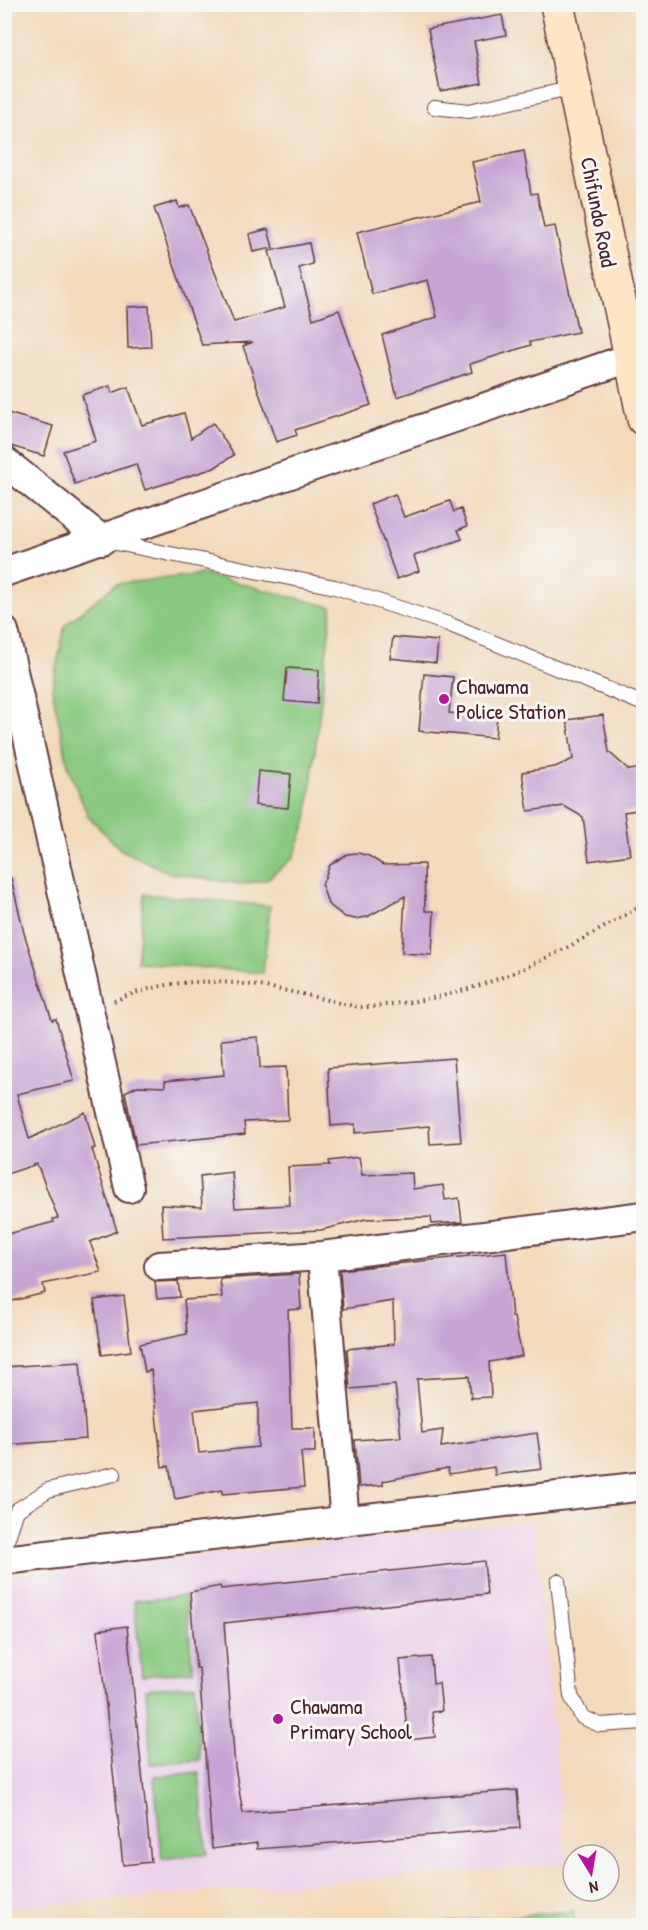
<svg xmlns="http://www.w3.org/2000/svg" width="648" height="1930" font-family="'Patrick Hand',sans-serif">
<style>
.built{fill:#ecd1ea}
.green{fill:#89c980;stroke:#6a7456;stroke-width:1.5}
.building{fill:#c5a5d3;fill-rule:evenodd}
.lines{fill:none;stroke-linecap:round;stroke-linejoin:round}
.lane-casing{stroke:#633b41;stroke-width:16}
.street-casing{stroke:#633b41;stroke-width:32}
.secondary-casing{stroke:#633b41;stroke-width:36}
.path{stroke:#633b41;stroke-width:4;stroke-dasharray:1.5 4.5;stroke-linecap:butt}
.lane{stroke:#fff;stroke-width:14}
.street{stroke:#fff;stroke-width:28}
.secondary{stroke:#fde5c5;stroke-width:33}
.poi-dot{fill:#b5179e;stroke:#f6f6f2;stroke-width:2}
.labels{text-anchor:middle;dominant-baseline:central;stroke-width:6;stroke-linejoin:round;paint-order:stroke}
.street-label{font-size:22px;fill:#4a1f2b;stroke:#f6f6f2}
.poi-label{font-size:22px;fill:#4a1f2b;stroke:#f6f6f2;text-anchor:start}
</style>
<rect width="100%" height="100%" fill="#f6f6f2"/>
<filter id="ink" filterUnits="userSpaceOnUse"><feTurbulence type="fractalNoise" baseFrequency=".0167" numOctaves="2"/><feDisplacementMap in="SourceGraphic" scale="12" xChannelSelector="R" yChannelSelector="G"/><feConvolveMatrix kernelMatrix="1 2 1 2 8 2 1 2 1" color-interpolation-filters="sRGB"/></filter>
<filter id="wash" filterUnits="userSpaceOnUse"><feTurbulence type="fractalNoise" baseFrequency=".008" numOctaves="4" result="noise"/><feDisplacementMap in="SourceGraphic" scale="24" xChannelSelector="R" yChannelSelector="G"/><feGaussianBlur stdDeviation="1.35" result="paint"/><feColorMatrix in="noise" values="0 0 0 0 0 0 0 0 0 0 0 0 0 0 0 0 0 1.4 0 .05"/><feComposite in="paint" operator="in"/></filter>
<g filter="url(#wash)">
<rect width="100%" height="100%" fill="#f2dabb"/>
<path class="built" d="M 533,1521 L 566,1863 L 5,1908 L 5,1576 Z"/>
<path class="green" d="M 203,574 L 332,607 L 307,819 L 294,857 L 266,880 L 240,884 L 170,873 L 121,850 L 88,816 L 69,770 L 52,689 L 65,625 L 116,584 Z
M 144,894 L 270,906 L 263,973 L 137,962 Z
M 185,1596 L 193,1671 L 142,1676 L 134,1601 Z
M 195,1685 L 200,1760 L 151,1764 L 146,1689 Z
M 199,1772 L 207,1854 L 162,1859 L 154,1777 Z
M 574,1911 L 575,1925 L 416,1925 Z"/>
<g id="blocks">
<path class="building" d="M 502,15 L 506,35 L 474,41 L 482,83 L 440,91 L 428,29 Z
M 524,151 L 531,194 L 537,193 L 544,228 L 555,226 L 578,332 L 530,342 L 531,345 L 470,364 L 472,372 L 397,397 L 382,335 L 437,317 L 428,280 L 372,294 L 357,232 L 481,202 L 472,162 Z
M 177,201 L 179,208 L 189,205 L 234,322 L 285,307 L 269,251 L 309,243 L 313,264 L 299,268 L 313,319 L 339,310 L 371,405 L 295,430 L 297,435 L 276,442 L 243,346 L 253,342 L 202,345 L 154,208 Z
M 268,229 L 273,248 L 253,252 L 249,234 Z
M 149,306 L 151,347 L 128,348 L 127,307 Z
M 110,386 L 112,393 L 128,387 L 142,425 L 184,413 L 191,438 L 213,423 L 234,455 L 214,468 L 145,490 L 136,464 L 75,484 L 63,451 L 96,441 L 82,395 Z
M 4,412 L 53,426 L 44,456 L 4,444 Z
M 395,494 L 404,517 L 450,501 L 454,512 L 461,509 L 467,526 L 458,530 L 462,539 L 414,556 L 419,571 L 397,579 L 370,504 Z
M 393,637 L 438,641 L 436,663 L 390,658 Z
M 287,668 L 319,670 L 317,704 L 284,701 Z
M 424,674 L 453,677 L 449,713 L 497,717 L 495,738 L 419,731 Z
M 603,715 L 609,752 L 629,770 L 644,768 L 644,809 L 624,812 L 630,855 L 589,861 L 583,817 L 564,806 L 528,811 L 522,772 L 555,767 L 573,759 L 567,720 Z
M 258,771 L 291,774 L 288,808 L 255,805 Z
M 358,853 L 369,856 L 383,865 L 424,864 L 425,911 L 434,911 L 432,955 L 402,953 L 405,896 L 367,917 L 355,919 L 345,917 L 328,904 L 322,885 L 330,865 L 347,854 Z
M 11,878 L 24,933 L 52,1020 L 56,1019 L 74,1081 L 17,1094 L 29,1139 L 85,1112 L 95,1148 L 92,1149 L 117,1231 L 90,1242 L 101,1272 L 43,1284 L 45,1293 L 4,1303 L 4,1235 L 54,1222 L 53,1219 L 58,1218 L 37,1164 L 4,1175 L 4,879 Z
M 258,1037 L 260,1068 L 286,1067 L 288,1120 L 244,1122 L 245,1134 L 136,1145 L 125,1092 L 137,1086 L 165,1087 L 165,1081 L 224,1075 L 221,1040 Z
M 454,1058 L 461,1142 L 430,1144 L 429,1126 L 355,1133 L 355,1124 L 331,1126 L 328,1068 Z
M 359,1157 L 362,1175 L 412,1173 L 413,1189 L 443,1185 L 445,1200 L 459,1198 L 462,1222 L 432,1224 L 431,1217 L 366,1219 L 321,1230 L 163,1238 L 161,1205 L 202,1207 L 200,1176 L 232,1172 L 235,1208 L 290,1205 L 288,1167 L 330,1165 L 329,1161 Z
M 506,1252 L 512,1317 L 514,1317 L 522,1356 L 489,1362 L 491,1397 L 471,1398 L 469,1376 L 417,1379 L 422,1433 L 443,1430 L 441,1447 L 537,1433 L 542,1469 L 495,1475 L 494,1467 L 449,1474 L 448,1468 L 383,1481 L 383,1485 L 359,1487 L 355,1440 L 401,1437 L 395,1385 L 350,1389 L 347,1349 L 394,1344 L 393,1301 L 343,1309 L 340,1270 Z
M 299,1274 L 301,1309 L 288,1310 L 292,1428 L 315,1428 L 315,1452 L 301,1452 L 304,1487 L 222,1494 L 222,1490 L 175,1499 L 169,1466 L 162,1467 L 151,1370 L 145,1372 L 140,1344 L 187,1334 L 184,1300 L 222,1297 L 220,1279 ZM 258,1403 L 258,1447 L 199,1453 L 194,1410 Z
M 178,1281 L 180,1297 L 157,1299 L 155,1282 Z
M 124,1296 L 131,1351 L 102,1355 L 94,1300 Z
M 80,1362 L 86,1439 L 4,1445 L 4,1367 Z
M 484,1561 L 487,1594 L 224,1623 L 235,1767 L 243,1813 L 517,1790 L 520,1828 L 257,1849 L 257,1843 L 212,1849 L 199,1668 L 196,1668 L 190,1592 L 220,1586 L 221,1589 Z
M 127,1626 L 151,1862 L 123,1865 L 98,1630 Z
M 431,1657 L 433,1684 L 439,1683 L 442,1711 L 432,1712 L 435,1737 L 408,1740 L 400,1660 Z"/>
</g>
</g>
<g filter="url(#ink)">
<use href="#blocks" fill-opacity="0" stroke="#633b41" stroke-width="1.5"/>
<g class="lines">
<defs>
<path id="lane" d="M 434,107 L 469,111 L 574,88
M 111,542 L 335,587 L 448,624 L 644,704
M 4,1550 L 17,1510 L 48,1490 L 114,1474
M 558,1581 L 571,1696 L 582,1717 L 600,1725 L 644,1722"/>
<path id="street" d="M 4,461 L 102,540
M 4,572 L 644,353
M 4,631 L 129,1188
M 322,1256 L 345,1521
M 159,1266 L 322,1256 L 644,1216
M 4,1560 L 644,1486"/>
<path id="secondary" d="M 557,4 L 644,419"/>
</defs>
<use href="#lane" class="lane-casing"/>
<use href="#street" class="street-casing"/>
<use href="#secondary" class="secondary-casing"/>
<path class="path" d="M 114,1001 C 178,973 235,980 302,994 C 321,998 340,1004 360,1007 C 373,1008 388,1004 401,1003 C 490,993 568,949 644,904"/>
<use href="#lane" class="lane"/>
<use href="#street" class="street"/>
<use href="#secondary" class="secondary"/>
</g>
</g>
<g class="poi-dot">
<circle cx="444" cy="699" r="6"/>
<circle cx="278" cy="1719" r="6"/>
</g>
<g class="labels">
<g class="street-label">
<text transform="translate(599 212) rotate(79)">Chifundo Road</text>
</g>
<g class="poi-label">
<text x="456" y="686">Chawama<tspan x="456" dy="25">Police Station</tspan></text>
<text x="290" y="1706">Chawama<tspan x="290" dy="25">Primary School</tspan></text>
</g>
</g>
<rect width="648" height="1930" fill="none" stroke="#f6f6f2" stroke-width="24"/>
<g transform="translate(591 1873) rotate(169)"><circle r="28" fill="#f6f6f2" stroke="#b1a0a2" stroke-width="1.5"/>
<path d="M0-4.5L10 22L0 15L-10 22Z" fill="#b5179e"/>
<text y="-9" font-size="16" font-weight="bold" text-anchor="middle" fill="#4a1f2b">N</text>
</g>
</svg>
